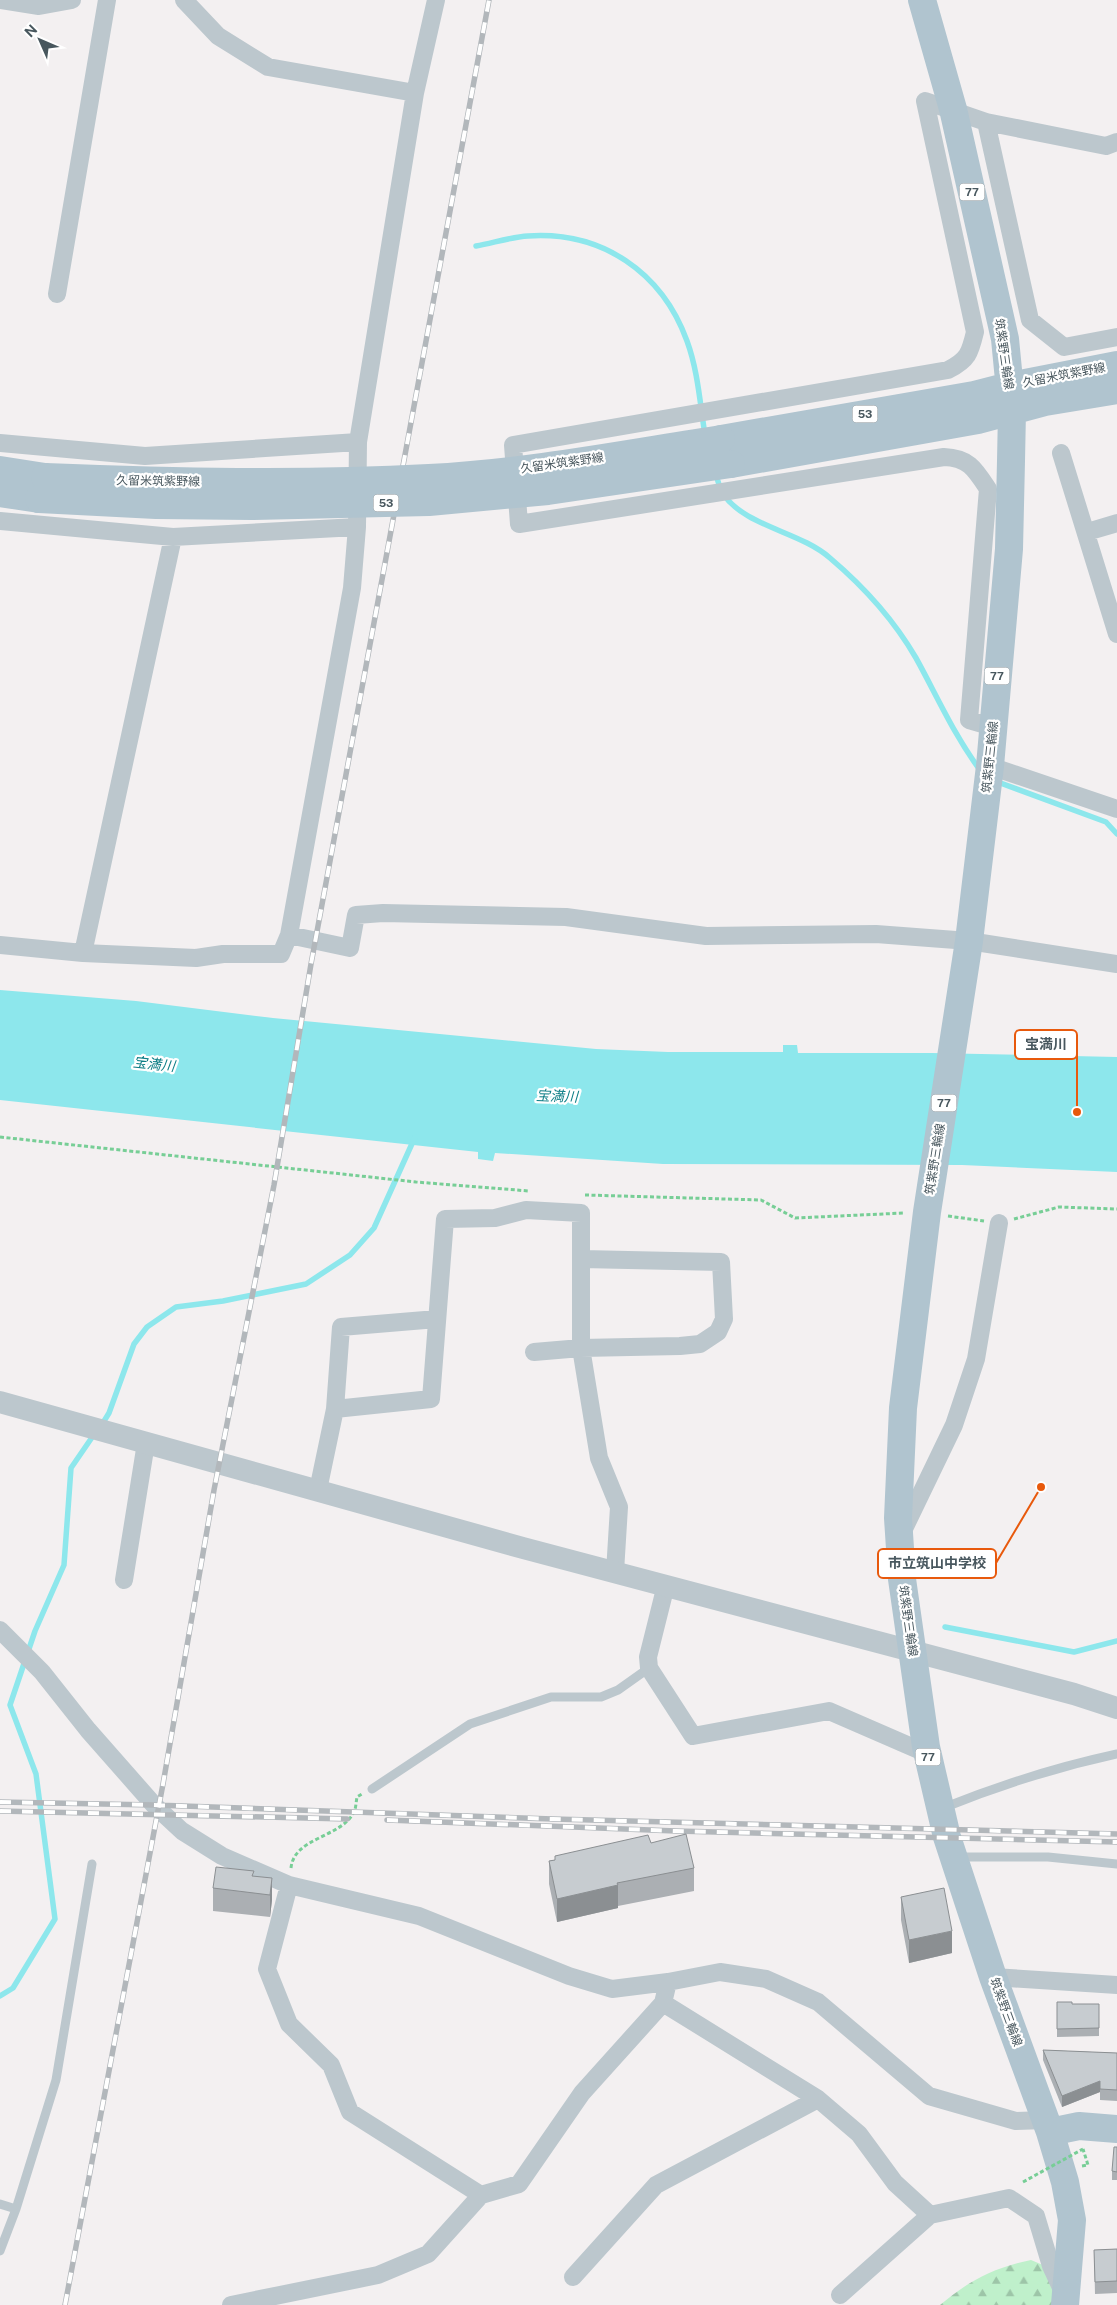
<svg xmlns="http://www.w3.org/2000/svg" width="1117" height="2305" font-family="'Public Sans','Noto Sans JP',sans-serif">
<style>
.forest{fill:url(#forest-firs)}
.water{fill:#8de7ec}
.lines{fill:none;stroke-linecap:round;stroke-linejoin:round}
.stream{stroke:#8de7ec;stroke-width:5.5}
.path{stroke:#77ce96;stroke-width:3;stroke-dasharray:4 2.5;stroke-linecap:butt}
.service{stroke:#bcc7cd;stroke-width:9}
.minor{stroke:#bcc7cd;stroke-width:18}
.tertiary{stroke:#bcc7cd;stroke-width:22}
.primary{stroke:#b0c4cf;stroke-width:28}
.rail-casing{stroke:#b2b7bb;stroke-width:5.5}
.rail{stroke:#fff;stroke-width:4;stroke-dasharray:11;stroke-linecap:butt}
.path-bridge{stroke:#77ce96;stroke-width:3;stroke-dasharray:4 2.5;stroke-linecap:butt}
.primary-bridge{stroke:#b0c4cf;stroke-width:28}
.wall{fill:#abafb3}
.shaded-wall{fill:#8b8f92}
.building{fill:#c7ccd0;stroke:#8b8f92}
.labels{text-anchor:middle;dominant-baseline:central;stroke-width:4.5;stroke-linejoin:round;paint-order:stroke}
.shield{fill:#fff;stroke:#7f898e;stroke-width:1}
.shield-label{font-size:11px;font-weight:bold;fill:#48575e}
.street-label{font-size:12px;fill:#48575e;stroke:#fff}
.water-label{font-size:14px;font-style:italic;fill:#0d7e86;stroke:#fff}
.leader{fill:none;stroke:#e8590c;stroke-width:2}
.callout-dot{fill:#e8590c;stroke:#fff;stroke-width:2}
.callout{fill:#fff;stroke:#e8590c;stroke-width:2}
.callout-label{font-size:14px;text-anchor:middle;font-weight:bold;fill:#48575e}
</style>
<defs>
<pattern id="forest-firs" width="22" height="20" patternUnits="userSpaceOnUse" patternTransform="scale(1.25)"><rect width="22" height="20" fill="#bff0cb"/><path d="M5 1l3.5 6h-7zM16 11l3.5 6h-7z" fill="#9dc5a8"/></pattern>
</defs>
<rect width="100%" height="100%" fill="#f3f0f1"/>
<path class="forest" d="M 1031,2260 L 1057,2271 L 1076,2305 L 940,2305 C 970,2280 993,2268 1031,2260 Z"/>
<path class="water" d="M 0,990 L 136,1001 L 273,1018 L 596,1049 L 668,1052 L 783,1052 L 783,1045 L 797,1045 L 798,1053 L 932,1053 L 1117,1057 L 1117,1172 L 962,1165 L 663,1164 L 495,1153 L 493,1161 L 478,1159 L 478,1152 L 0,1100 Z"/>
<g class="lines">
<path class="stream" d="M 476,246 C 493,243 511,237 528,236 C 602,231 662,272 687,341 C 698,371 700,404 705,435
M 715,473 C 718,479 719,488 723,494 C 746,527 799,531 830,558 C 863,586 894,620 916,658 C 937,696 954,735 980,770
M 995,781 L 1106,822 L 1117,834
M 101,1426 L 109,1413 L 134,1344 L 147,1327 L 176,1307 L 223,1301 L 306,1284 L 350,1255 L 374,1228 L 415,1137
M 945,1627 L 1074,1652 L 1117,1641
M 0,1996 L 13,1988 L 55,1919 L 36,1774 L 10,1705 L 35,1631 L 64,1565 L 71,1468 L 95,1433"/>
<path class="path" d="M 0,1137 L 416,1182 L 529,1191
M 585,1195 L 761,1200 L 795,1218 L 904,1213
M 948,1216 L 984,1221
M 1014,1219 L 1059,1207 L 1117,1209
M 291,1868 C 294,1837 341,1838 354,1812 C 356,1808 356,1802 357,1797 L 362,1794
M 1082,2166 L 1088,2165 L 1083,2149"/>
<path class="service" d="M 372,1789 L 470,1724 L 551,1697 L 601,1697 L 618,1690 L 649,1668
M 943,1808 C 1000,1785 1057,1767 1117,1754
M 956,1857 L 1048,1857 L 1117,1864
M 0,2204 L 16,2209
M 0,2251 L 16,2209 L 56,2080 L 92,1864"/>
<path class="minor" d="M 0,0 L 39,6 L 72,0
M 184,0 L 218,36 L 268,67 L 415,93
M 986,122 L 1030,320 L 1064,347 L 1117,337
M 57,294 L 107,0
M 0,443 L 145,456 L 358,442
M 1061,453 L 1117,634
M 0,521 L 173,537 L 357,527
M 1087,532 L 1117,523
M 993,727 L 969,720 L 988,489 C 975,469 969,458 944,457 L 519,524 L 513,445 L 948,370 C 968,360 970,353 975,332 L 925,101 L 986,122 L 1106,146 L 1117,142
M 990,766 L 1117,809
M 289,935 L 350,948 L 356,915 L 383,913 L 566,917 L 706,936 L 876,934 L 969,941 L 1117,964
M 0,945 L 83,953 L 196,958 L 223,954 L 281,954 L 289,935 L 352,588 L 357,527 L 358,442 L 415,93 L 436,0
M 83,953 L 173,537
M 534,1352 L 581,1348 L 680,1346 L 700,1344 L 718,1332 L 724,1319 L 721,1262 L 582,1259
M 335,1409 L 431,1399 L 445,1219 L 495,1218 L 526,1210 L 581,1213 L 581,1348 L 599,1458 L 619,1507 L 615,1572
M 318,1490 L 335,1409 L 341,1327 L 437,1319
M 901,1535 L 954,1425 L 976,1359 L 999,1223
M 124,1580 L 146,1443
M 664,1593 L 648,1657 L 649,1668 L 693,1736 L 829,1711 L 928,1754
M 0,1630 L 42,1672 L 88,1730 L 154,1805 L 182,1831 L 222,1856 L 289,1885 L 419,1916 L 569,1976 L 612,1989 L 668,1982 L 720,1972 L 766,1979 L 818,2002 L 929,2096 L 1016,2121 L 1046,2120
M 289,1885 L 267,1969 L 289,2024 L 331,2065 L 350,2112 L 481,2195
M 993,1977 L 1117,1985
M 663,2003 L 818,2099 L 859,2134 L 895,2183 L 930,2215
M 573,2277 L 656,2185 L 818,2099
M 840,2295 L 930,2215 L 1009,2198 L 1036,2216 L 1051,2266 L 1064,2294
M 231,2305 L 378,2275 L 428,2254 L 481,2195 L 519,2184 L 582,2093 L 663,2003 L 668,1982"/>
<path class="tertiary" d="M 0,1402 L 523,1548 L 1074,1694 L 1117,1708"/>
<path class="primary" d="M 922,0 L 953,109 L 1005,339 L 1012,411 L 1011,461 L 1009,549 L 990,766 L 969,941 L 927,1212 L 903,1408 L 898,1518 L 902,1579 L 926,1747 L 947,1837 L 993,1977 L 1050,2132 L 1065,2182 L 1072,2220 L 1065,2305
M 721,439 L 974,395 L 1009,386 L 1117,365
M 731,464 L 978,420 L 1045,402 L 1117,390
M 0,470 L 45,477
M 0,493 L 39,499
M 1050,2132 L 1079,2126 L 1117,2129"/>
<defs>
<path id="rail" d="M 0,1802 L 154,1805 L 553,1819 L 1117,1834
M 0,1811 L 347,1819
M 387,1820 L 676,1831 L 1117,1842
M 65,2305 L 163,1784 L 214,1490 L 274,1185 L 311,964 L 489,0"/>
</defs>
<use href="#rail" class="rail-casing"/>
<use href="#rail" class="rail"/>
<path class="path-bridge" d="M 1023,2182 L 1083,2149"/>
<path class="primary-bridge" d="M 45,477 C 173,482 301,485 429,478 C 527,473 624,454 721,439
M 39,499 L 156,505 L 252,506 L 429,502 L 548,491 L 731,464"/>
</g>
<path class="wall" d="M 651,1843 L 694,1868 L 694,1891 L 618,1906 L 618,1908 L 557,1922 L 549,1884 L 549,1861 Z
M 272,1878 L 272,1900 L 270,1917 L 213,1911 L 213,1888 Z
M 901,1897 L 952,1953 L 909,1963 L 901,1920 Z
M 1057,2002 L 1072,2004 L 1099,2004 L 1099,2036 L 1057,2037 Z
M 1043,2050 L 1117,2053 L 1117,2101 L 1100,2100 L 1100,2092 L 1062,2107 L 1043,2060 Z
M 1117,2147 L 1117,2180 L 1112,2180 L 1112,2171 Z
M 1117,2249 L 1117,2293 L 1095,2294 L 1094,2250 Z"/>
<path class="shaded-wall" d="M 272,1878 L 272,1900 L 270,1917 L 270,1895 Z
M 618,1885 L 618,1908 L 557,1922 L 557,1899 Z
M 952,1931 L 952,1953 L 909,1963 L 909,1940 Z
M 1100,2081 L 1100,2092 L 1062,2107 L 1062,2096 Z"/>
<path class="building" d="M 686,1834 L 694,1868 L 617,1883 L 618,1885 L 557,1899 L 549,1861 L 555,1860 L 555,1856 L 648,1835 L 651,1843 Z
M 216,1867 L 254,1871 L 252,1876 L 272,1878 L 270,1895 L 213,1888 Z
M 944,1888 L 952,1931 L 909,1940 L 901,1897 Z
M 1057,2002 L 1072,2002 L 1072,2004 L 1099,2004 L 1099,2028 L 1057,2029 Z
M 1043,2050 L 1117,2053 L 1117,2090 L 1100,2089 L 1100,2081 L 1062,2096 Z
M 1114,2147 L 1117,2147 L 1117,2172 L 1112,2171 Z
M 1117,2249 L 1117,2281 L 1095,2282 L 1094,2250 Z"/>
<g class="labels">
<g class="shield">
<rect x="959.5" y="183.5" width="25" height="17" rx="4"/>
<rect x="852.5" y="405.5" width="25" height="17" rx="4"/>
<rect x="373.5" y="494.5" width="25" height="17" rx="4"/>
<rect x="984.5" y="667.5" width="25" height="17" rx="4"/>
<rect x="931.5" y="1094.5" width="25" height="17" rx="4"/>
<rect x="915.5" y="1748.5" width="25" height="17" rx="4"/>
</g>
<g class="shield-label">
<text x="972" y="192">77</text>
<text x="865" y="414">53</text>
<text x="386" y="503">53</text>
<text x="997" y="676">77</text>
<text x="944" y="1103">77</text>
<text x="928" y="1757">77</text>
</g>
<g class="street-label">
<text transform="translate(1004 354) rotate(82)">筑紫野三輪線</text>
<text transform="translate(1064 375) rotate(-11)">久留米筑紫野線</text>
<text transform="translate(562 463) rotate(-8)">久留米筑紫野線</text>
<text transform="translate(158 481) rotate(1)">久留米筑紫野線</text>
<text transform="translate(990 757) rotate(-84)">筑紫野三輪線</text>
<text transform="translate(935 1159) rotate(-81)">筑紫野三輪線</text>
<text transform="translate(908 1621) rotate(82)">筑紫野三輪線</text>
<text transform="translate(1006 2012) rotate(70)">筑紫野三輪線</text>
</g>
<g class="water-label">
<text transform="translate(154 1064) rotate(6)">宝満川</text>
<text transform="translate(557 1096) rotate(2)">宝満川</text>
</g>
</g>
<path class="leader" d="M1077 1112L1077 1044M1041 1487L996 1563"/>
<g class="callout-dot">
<circle cx="1077" cy="1112" r="5"/>
<circle cx="1041" cy="1487" r="5"/>
</g>
<g class="callout">
<rect x="1015" y="1030" width="62" height="29" rx="5"/>
<rect x="878" y="1549" width="118" height="29" rx="5"/>
</g>
<g class="callout-label">
<text x="1046" y="1049">宝満川</text>
<text x="937" y="1568">市立筑山中学校</text>
</g>
<g transform="translate(40 40) rotate(315)" stroke="#ffffff" stroke-width="4" paint-order="stroke">
<path d="M0-4L9 19L0 12L-9 19Z" fill="#48575e"/>
<text y="-8" font-size="14" font-weight="bold" text-anchor="middle" fill="#48575e">N</text>
</g>
</svg>
